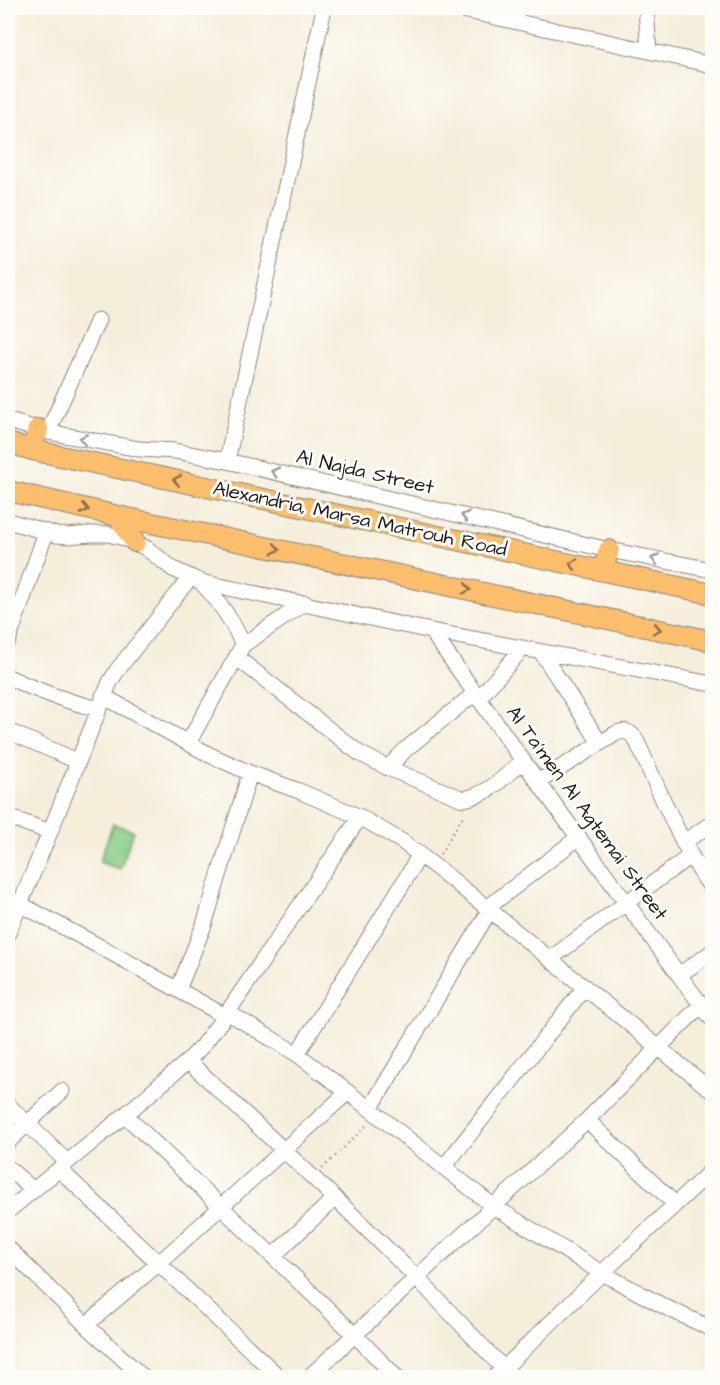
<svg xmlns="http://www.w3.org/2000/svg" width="720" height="1385" font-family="'Architects Daughter',sans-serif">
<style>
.green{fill:#89ce88;stroke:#527552;stroke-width:1.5}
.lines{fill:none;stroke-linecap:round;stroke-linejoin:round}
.minor-casing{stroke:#88857c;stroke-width:17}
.major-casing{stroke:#88857c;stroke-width:22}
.path{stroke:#88857c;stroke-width:2;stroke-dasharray:1.5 4.5;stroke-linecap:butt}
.minor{stroke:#fff;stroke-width:15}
.major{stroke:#fabe6d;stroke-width:20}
.oneway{stroke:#999}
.oneway2{stroke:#8b6d44}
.labels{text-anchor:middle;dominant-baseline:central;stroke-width:6;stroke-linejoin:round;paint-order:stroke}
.street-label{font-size:20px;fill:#1c1c1c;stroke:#fdfcf7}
</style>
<rect width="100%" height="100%" fill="#fdfcf7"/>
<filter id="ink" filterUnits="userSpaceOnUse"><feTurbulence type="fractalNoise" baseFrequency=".0167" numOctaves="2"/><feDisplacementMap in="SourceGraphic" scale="12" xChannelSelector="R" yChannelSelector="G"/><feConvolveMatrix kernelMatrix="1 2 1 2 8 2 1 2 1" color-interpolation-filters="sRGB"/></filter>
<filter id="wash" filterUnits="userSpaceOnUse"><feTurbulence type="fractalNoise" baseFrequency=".008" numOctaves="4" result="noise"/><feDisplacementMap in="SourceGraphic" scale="24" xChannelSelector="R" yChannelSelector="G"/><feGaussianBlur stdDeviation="1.35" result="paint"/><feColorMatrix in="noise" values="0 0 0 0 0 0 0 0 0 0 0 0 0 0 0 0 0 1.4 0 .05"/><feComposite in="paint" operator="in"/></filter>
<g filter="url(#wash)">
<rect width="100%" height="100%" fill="#f5eedb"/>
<path class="green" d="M 113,824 L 134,831 L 120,869 L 99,862 Z"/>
</g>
<g filter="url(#ink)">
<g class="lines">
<defs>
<path id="minor" d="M 454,8 L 712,65
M 646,8 L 649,51
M 8,421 L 48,432 L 139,449 L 175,451 L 227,461 L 609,550 L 712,570
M 48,432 L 98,320
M 227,461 L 324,8
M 8,521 L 57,535 L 68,536 L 90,534 L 107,534 L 121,537 L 146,548 L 173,569 L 201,582 L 431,631 L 712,684
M 201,582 C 219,601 233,621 243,645
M 431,631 L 538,782 L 679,975 L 712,1019
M 8,641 L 46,532
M 541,652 L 600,743
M 236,657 L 359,753 L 388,768 L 463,799 C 488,795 504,777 523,761
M 8,677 C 37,691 66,701 98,709
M 103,696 L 210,755 L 250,773 L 299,791 L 360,817 L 403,842 L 455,882 L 712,1091
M 478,699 L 523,648
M 8,731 L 77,761
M 188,743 L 243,645 L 305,603
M 388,768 L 406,749 L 474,694
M 538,782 L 615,734 C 625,729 632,732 637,742 C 660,792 680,844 712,889
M 8,817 L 50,832
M 683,843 L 712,823
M 20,904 L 108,951 L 225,1016
M 487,908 L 579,837
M 8,933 L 50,832 L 110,682 L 118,669 L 190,578
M 550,959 L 690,856
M 679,975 L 712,952
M 178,990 L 204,925 L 250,773
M 227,1012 L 297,1054 L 370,1109 L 493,1206 L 602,1273 L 667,1308 L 712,1329
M 297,1054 L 405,880 L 420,854
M 188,1061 L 335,1198 L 416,1277 L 503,1368 L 514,1378
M 8,1105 L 67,1162
M 370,1109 L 490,910
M 125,1115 L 355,1335 L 397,1378
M 587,1120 L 675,1204
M 8,1142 L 62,1091
M 444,1167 L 585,987
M 8,1168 L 33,1190
M 59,1169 L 280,1378
M 8,1211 L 125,1115 L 188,1061 L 202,1046 L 225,1016 L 360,817
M 8,1248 L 86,1325 L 144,1378
M 273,1256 L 335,1198
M 86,1325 L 159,1263 L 348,1092
M 308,1378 L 587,1120 L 701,1005
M 494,1378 L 602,1273 L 712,1170"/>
<path id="major" d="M 8,443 L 32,450 L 712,594
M 32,450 L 38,429
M 8,491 L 118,516 L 712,641
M 118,516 L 135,542
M 603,570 L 609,550"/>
</defs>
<use href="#minor" class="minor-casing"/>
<use href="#major" class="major-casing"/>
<path class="path" d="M 440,854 L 465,813
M 322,1169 L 367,1125"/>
<use href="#minor" class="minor"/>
<use href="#major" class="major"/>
</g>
<defs><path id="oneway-chevron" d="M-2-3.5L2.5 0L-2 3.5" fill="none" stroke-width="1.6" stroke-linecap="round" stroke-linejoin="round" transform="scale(1.5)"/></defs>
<g class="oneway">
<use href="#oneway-chevron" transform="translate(83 439) rotate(-169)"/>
<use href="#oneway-chevron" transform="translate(275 472) rotate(-167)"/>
<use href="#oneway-chevron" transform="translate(465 516) rotate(-167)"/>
<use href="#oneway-chevron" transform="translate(655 559) rotate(-169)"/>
</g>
<g class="oneway2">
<use href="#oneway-chevron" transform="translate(177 480) rotate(-168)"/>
<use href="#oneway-chevron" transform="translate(85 509) rotate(13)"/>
<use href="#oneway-chevron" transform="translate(276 549) rotate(12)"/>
<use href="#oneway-chevron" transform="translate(573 564) rotate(-168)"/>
<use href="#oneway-chevron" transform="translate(467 589) rotate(12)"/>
<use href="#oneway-chevron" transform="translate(657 629) rotate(12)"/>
</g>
</g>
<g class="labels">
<g class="street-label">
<text transform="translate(365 472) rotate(13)">Al Najda Street</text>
<text transform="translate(360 519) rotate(12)">Alexandria, Marsa Matrouh Road</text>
<text transform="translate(587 813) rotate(54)">Al Ta'men Al Agtemai Street</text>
</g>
</g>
<rect width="720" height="1385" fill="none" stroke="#fdfcf7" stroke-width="30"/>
</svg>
